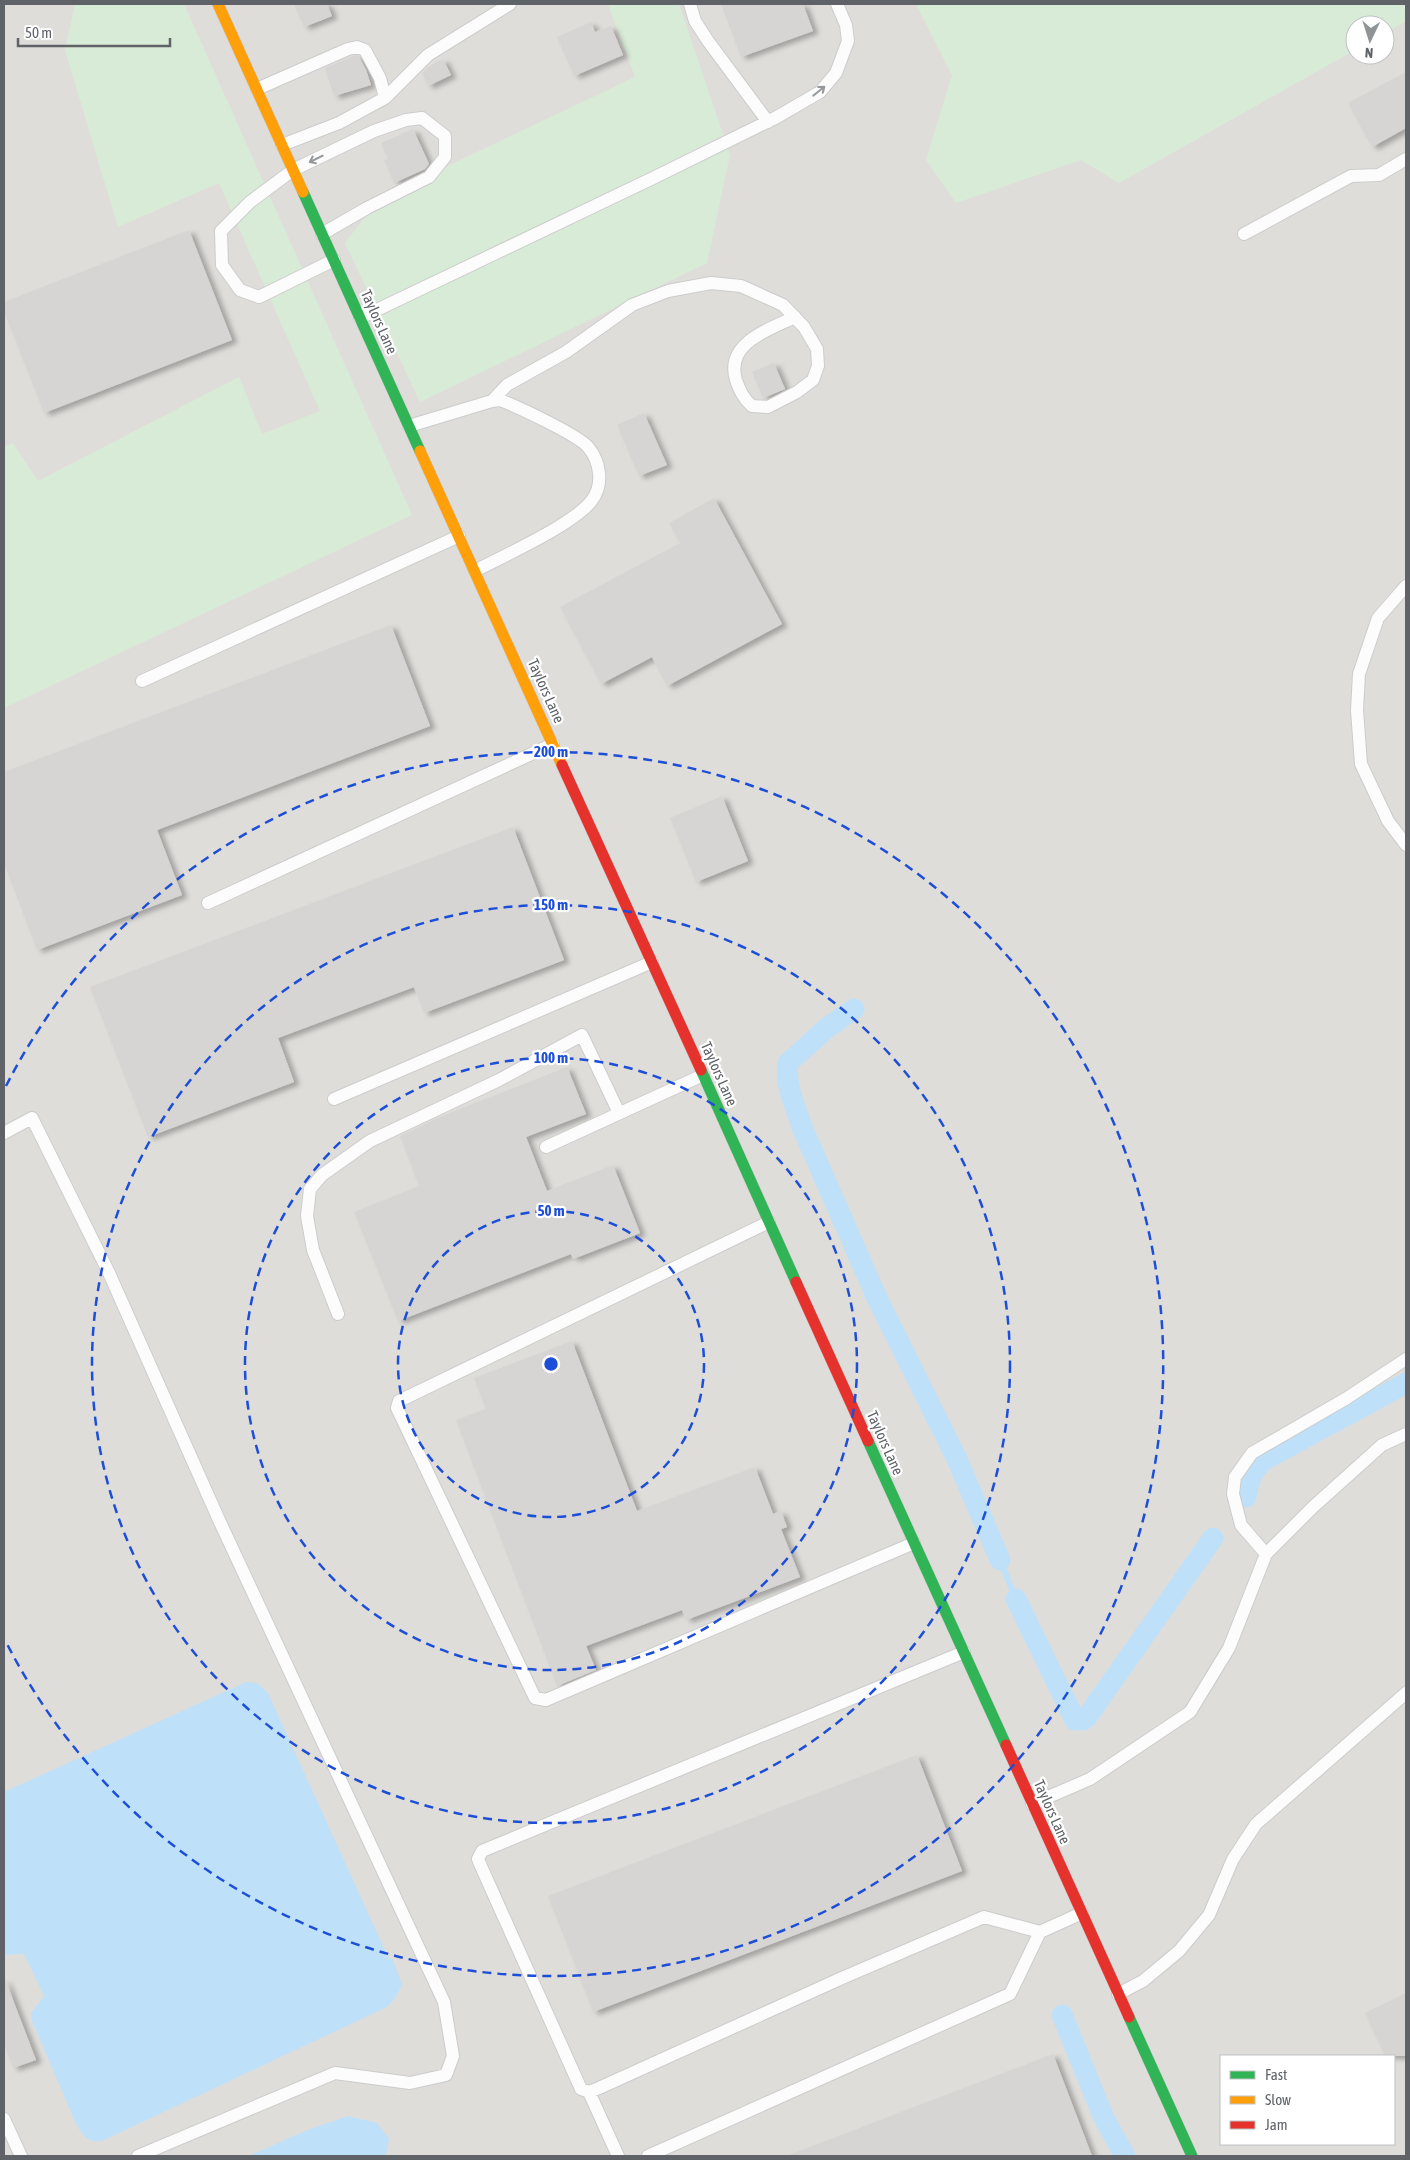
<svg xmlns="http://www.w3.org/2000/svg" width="1410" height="2160" font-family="'Asap Condensed',sans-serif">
	<defs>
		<filter id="shadow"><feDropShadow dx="5.5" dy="3" stdDeviation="2.5" flood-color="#0004"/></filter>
	</defs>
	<rect width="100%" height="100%" fill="#efeeea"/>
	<path fill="#dfddda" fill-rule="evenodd" d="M4 4H1406V2156H4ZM1355 25H1385V55H1355ZM1221 2056H1394V2144H1221Z"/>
	<path fill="#d8ebd6" d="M75 4H184L412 515 4 708V447L13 443 38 481 239 377 262 434 320 411 219 183 118 227 65 50Z
		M608 4H679L730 155 707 263 420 402 345 243 380 198 635 77Z
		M916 4H1406V21L1385 33V25H1355V50L1119 183 1081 160 956 203 926 160 952 75Z"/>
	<path fill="#bfe0f9" d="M246 1682 257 1683 268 1693 389 1959H393L402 1985 395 1998 387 2007 102 2141C89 2143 84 2137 77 2126L32 2021 31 2013 44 1996 24 1954 4 1955V1792Z
		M348 2116 377 2123 389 2139 386 2156H249L305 2131Z"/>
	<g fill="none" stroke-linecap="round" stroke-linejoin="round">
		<path stroke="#bfe0f9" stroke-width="6" d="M1000 1560 1016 1599"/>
		<path stroke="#bfe0f9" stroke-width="21" d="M854 1009 827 1028 788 1063C784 1083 796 1108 802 1127L877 1298 957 1459 1000 1560
			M1246 1497C1249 1480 1251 1472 1264 1460L1406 1383
			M1016 1599 1072 1714 1075 1720H1083L1087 1717 1213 1538
			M1062 2015 1104 2118 1125 2156"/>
	</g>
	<path fill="#d6d5d3" filter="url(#shadow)" d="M294 4H327L332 16 304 27Z
		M721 4H803L813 31 741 57Z
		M591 22 595 32 611 26 623 55 574 76 557 37Z
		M356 55 359 57 366 70 371 85 334 96 325 68Z
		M443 59 451 75 428 86 422 73 428 67Z
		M1406 72V128L1372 147 1348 103Z
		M413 129 429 164 425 169 394 183 384 160 388 159 381 143Z
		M189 230 232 340 44 413 4 311V302Z
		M774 363 785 389 763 398 752 372Z
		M644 413 667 465 639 476 617 425Z
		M714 498 782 624 667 686 652 657 601 684 560 607 680 543 669 523Z
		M391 625 430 726 157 830 182 895 37 950 4 863V772Z
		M722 796 748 861 696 882 670 818Z
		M513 827 564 960 424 1013 414 987 278 1038 294 1082 148 1137 90 987Z
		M567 1067 586 1114 526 1137 547 1191 613 1165 640 1233 573 1259 571 1254 398 1321 354 1212 419 1186 400 1136 440 1117Z
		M572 1341 637 1511 755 1467 773 1514 781 1511 787 1527 781 1529 800 1577 686 1620 682 1610 586 1646 596 1670 557 1686 456 1420 486 1409 474 1378Z
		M917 1755 962 1871 593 2012 548 1896Z
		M4 1979H5L36 2060 13 2068 4 2043Z
		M1406 1993V2056H1385L1365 2013Z
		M1053 2054 1092 2156H789V2155Z"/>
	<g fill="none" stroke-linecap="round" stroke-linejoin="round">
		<g stroke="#cbcccc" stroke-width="14">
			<path id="lane" d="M690 4 695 21 708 41 768 122
				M257 89 348 49 357 47 365 50 380 78 385 98
				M282 145 339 123 385 98 428 55 510 4
				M322 234 367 208 429 177 445 157V136L422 118 406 120 374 131 293 170 250 202 221 231 222 265 240 290 259 297 334 260
				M1244 234 1351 176 1379 175 1406 159
				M360 318 651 179 777 117 820 92 836 73 848 41 846 25 837 4
				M492 401 507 385 566 352 632 305 668 291 711 283 741 286 783 305 804 327 817 349 818 366 813 380 797 392 768 407 752 406C743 398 740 391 736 380 725 343 768 330 795 317
				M409 426 492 401 500 400C516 406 578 435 588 447 600 461 604 484 592 500 575 524 503 556 475 571
				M1406 586 1378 618 1359 674 1357 710 1361 764 1388 821 1406 845
				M142 681 459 536
				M208 903 553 744
				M334 1099 652 962
				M4 1133 32 1118 109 1273 219 1520 444 2002 453 2056 446 2075 410 2083 335 2073 138 2156
				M546 1147 703 1075
				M769 1222 399 1401 397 1408 535 1698 546 1700 914 1543
				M338 1314 313 1250 307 1216 310 1189 322 1175 370 1141 499 1080 582 1035 619 1113
				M1266 1554 1241 1525 1233 1494 1235 1477 1252 1453 1347 1398 1406 1359
				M964 1652 482 1851 478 1859 480 1864 581 2089 589 2092 599 2088 842 1978 984 1917 1040 1932 1082 1913
				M1032 1804 1090 1779 1190 1712 1229 1648 1266 1554 1313 1507 1382 1445 1406 1434
				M1118 1994 1143 1981 1179 1951 1209 1915 1233 1859 1256 1824 1406 1693
				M589 2092 618 2156
				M4 2119 21 2156
				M648 2156 1010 1994 1040 1932"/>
		</g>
		<g stroke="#cacacb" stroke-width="12">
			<path id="fast" d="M303 192 420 451
				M701 1070 796 1282
				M868 1441 1006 1745
				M1129 2017 1192 2156"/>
		</g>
		<g stroke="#cacacb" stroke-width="12">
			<path id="slow" d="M218 4 303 192
				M420 451 562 765"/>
		</g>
		<g stroke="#cacacb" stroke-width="12">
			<path id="jam" d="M562 765 701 1070
				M796 1282 868 1441
				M1006 1745 1129 2017"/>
		</g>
		<use href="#lane" stroke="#fdfcfc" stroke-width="12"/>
		<use href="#fast" stroke="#30b455" stroke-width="11"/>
		<use href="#slow" stroke="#ff9f0a" stroke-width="11"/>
		<use href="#jam" stroke="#e5322d" stroke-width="11"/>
	</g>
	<defs><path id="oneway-shaft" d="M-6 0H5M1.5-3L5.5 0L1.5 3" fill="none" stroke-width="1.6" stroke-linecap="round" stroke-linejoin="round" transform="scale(1.25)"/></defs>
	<g stroke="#96999c">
		<use href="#oneway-shaft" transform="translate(819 91) rotate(-39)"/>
		<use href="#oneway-shaft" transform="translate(316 159) rotate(154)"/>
	</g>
	<g fill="none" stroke="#1d4ed8" stroke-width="2.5" stroke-dasharray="9 6">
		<circle cx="551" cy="1364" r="153"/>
		<circle cx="551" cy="1364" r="306"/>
		<circle cx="551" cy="1364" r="459"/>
		<path d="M6 1086A612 612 0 1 1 6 1642"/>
	</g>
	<g text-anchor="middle" stroke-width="4.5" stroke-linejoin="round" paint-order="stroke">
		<g font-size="15" fill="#5f6368" stroke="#fff">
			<text transform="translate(379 322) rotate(66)" y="5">Taylors Lane</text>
			<text transform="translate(546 691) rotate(66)" y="5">Taylors Lane</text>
			<text transform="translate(719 1074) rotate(66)" y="5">Taylors Lane</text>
			<text transform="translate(885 1443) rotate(66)" y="5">Taylors Lane</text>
			<text transform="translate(1052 1812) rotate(66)" y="5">Taylors Lane</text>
		</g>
	</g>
	<circle cx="551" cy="1364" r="8" fill="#1d4ed8" stroke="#fff" stroke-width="2.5"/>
	<g font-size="15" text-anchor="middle" font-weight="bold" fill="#1d4ed8" stroke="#fff" stroke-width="4.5" stroke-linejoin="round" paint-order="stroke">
		<text x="551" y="757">200 m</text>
		<text x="551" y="910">150 m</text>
		<text x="551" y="1063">100 m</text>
		<text x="551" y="1216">50 m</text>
	</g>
	<rect width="1410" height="2160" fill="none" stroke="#5f6368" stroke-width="10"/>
	<rect x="1220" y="2055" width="175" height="90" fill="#ffffff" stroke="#bfc1c3"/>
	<rect x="1230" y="2071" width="25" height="8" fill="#30b455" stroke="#bfc1c3"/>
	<text x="1265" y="2080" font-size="15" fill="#5f6368">Fast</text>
	<rect x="1230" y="2096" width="25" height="8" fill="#ff9f0a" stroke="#bfc1c3"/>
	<text x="1265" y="2105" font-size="15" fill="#5f6368">Slow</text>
	<rect x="1230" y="2121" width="25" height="8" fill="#e5322d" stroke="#bfc1c3"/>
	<text x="1265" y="2130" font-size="15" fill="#5f6368">Jam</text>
	<g transform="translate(1370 40) rotate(184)"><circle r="24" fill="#ffffff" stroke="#bfc1c3"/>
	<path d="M0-4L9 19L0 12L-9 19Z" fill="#919496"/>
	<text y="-8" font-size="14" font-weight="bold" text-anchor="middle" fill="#5f6368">N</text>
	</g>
	<path d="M18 38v8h152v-8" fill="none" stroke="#5f6368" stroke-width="2.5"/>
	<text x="25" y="38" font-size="15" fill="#5f6368" stroke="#ffffff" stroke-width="4" paint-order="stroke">50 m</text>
</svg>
